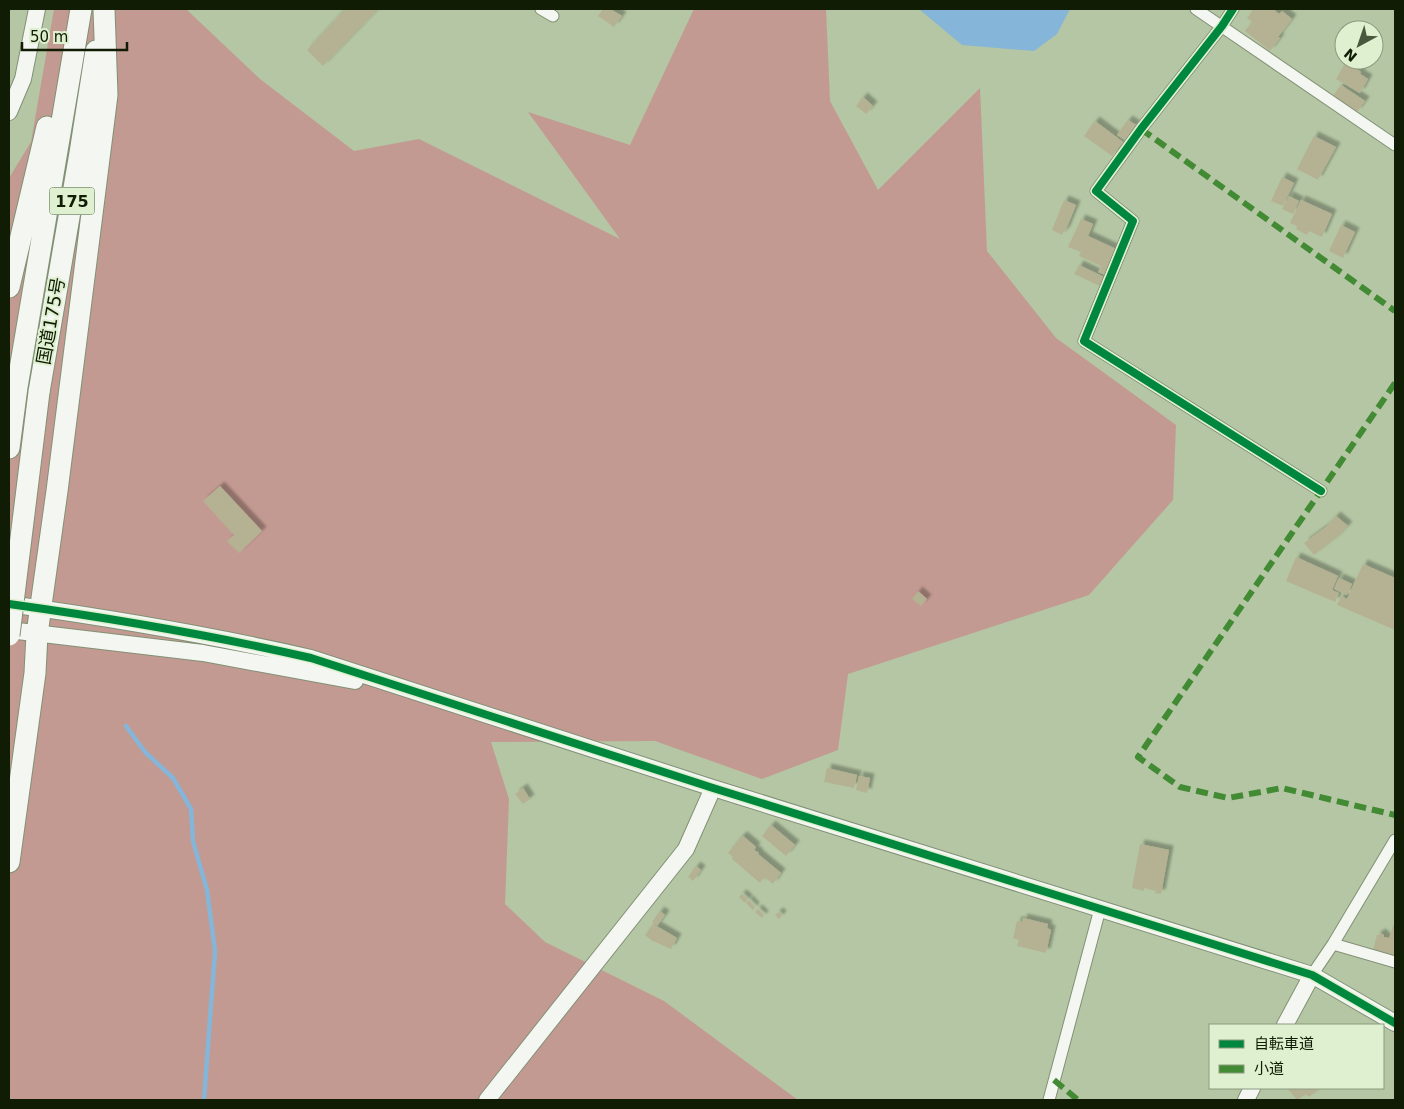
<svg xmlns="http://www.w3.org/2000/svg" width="1404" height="1109" font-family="'DejaVu Sans','Noto Sans JP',sans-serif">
	<defs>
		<filter id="shadow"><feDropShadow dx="4.5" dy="-4.5" stdDeviation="1" flood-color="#0004"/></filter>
	</defs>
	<rect width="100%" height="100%" fill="#b4c6a3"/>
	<path fill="#c39a91" d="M54 9H186L260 79 354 151 419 139 620 239 528 112 630 145 694 9H826L830 101 878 190 980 88 987 251 1056 338 1176 425 1173 500 1089 595 848 674 838 750 762 779 655 741 491 742 509 799 505 904 545 942 664 1001 798 1100H9V178L31 142Z"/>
	<path fill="#85b5d8" d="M919 9H1070L1057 34 1034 51 962 45Z"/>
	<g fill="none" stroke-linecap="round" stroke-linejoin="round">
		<path stroke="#85b5d8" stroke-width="4.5" d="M126 726 145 752 173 778 191 809 193 841 207 890 215 951 204 1100"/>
	</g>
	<path fill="#b5b294" filter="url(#shadow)" d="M345 9H378L323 66 307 50Z
		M603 9H610L622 16 614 27 598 16Z
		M1254 9H1273L1279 14 1282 11 1292 19 1278 37 1280 38 1270 51 1245 31 1252 22 1247 18Z
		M1347 60 1356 66 1355 68 1361 72 1360 74 1368 79 1360 93 1336 79Z
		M1341 85 1365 101 1357 112 1333 96Z
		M863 97 873 106 866 114 856 106Z
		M1128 120 1136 125 1125 140 1117 135Z
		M1095 121 1123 142 1112 156 1084 136Z
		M1314 136 1336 147 1318 180 1297 169Z
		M1282 177 1294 183 1283 206 1271 201Z
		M1289 196 1299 201 1293 214 1282 209Z
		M1064 200 1076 205 1065 232 1064 231 1062 235 1052 230Z
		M1301 200 1332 214 1322 237 1309 231 1307 235 1296 229 1297 226 1290 223Z
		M1081 219 1093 224 1088 236 1116 249 1105 275 1098 272 1101 266 1079 256 1081 252 1068 247Z
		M1341 225 1355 232 1343 258 1329 251Z
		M1079 265 1104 277 1100 286 1074 274Z
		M220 486 262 531 239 553 227 541 234 535 203 501Z
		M1336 516 1348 526 1336 538 1314 555 1304 543 1326 527Z
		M1296 557 1338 576 1332 590 1339 593 1335 602 1286 581Z
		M1363 564 1395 578V630L1337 605 1341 596 1347 599Z
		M1339 578 1352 584 1347 595 1334 589Z
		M918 591 927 599 921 606 912 599Z
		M827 768 857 775 854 788 824 782Z
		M859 776 870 778 867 793 856 790Z
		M523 788 530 799 523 804 515 794Z
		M771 825 795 845 786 856 762 836Z
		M743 836 756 847 754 850 759 853 758 854 781 873 773 884 764 877 760 883 732 859 733 857 728 853 741 837Z
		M1140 844 1169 850 1161 894 1155 893 1156 891 1144 888V891L1132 888Z
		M696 866 701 870 693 881 688 877Z
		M742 894 748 899 745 903 739 897Z
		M749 900 755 907 753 910 746 903Z
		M758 909 764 915 762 918 755 912Z
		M660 911 665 915 657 926 652 922Z
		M779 912 782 915 779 919 775 915Z
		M1023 918 1048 924 1047 928 1051 930 1046 953 1017 946 1019 940 1013 938 1017 921 1022 922Z
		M1395 921V957L1373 950 1377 935H1379L1380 933 1384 935V937L1389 938Z
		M653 924 677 938 671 949 651 940 645 935Z
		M1287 1088H1321L1309 1097 1306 1094 1297 1100Z"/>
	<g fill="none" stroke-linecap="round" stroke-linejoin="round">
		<g stroke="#829175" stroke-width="13">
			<path id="street" d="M541 9 553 16
				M1196 9 1395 145
				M1233 9 1222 26 1141 129 1096 191 1133 221 1084 341 1321 491
				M1333 944 1395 962
				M1312 975 1333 944 1395 840
				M1049 1100 1100 909"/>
		</g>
		<g stroke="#829175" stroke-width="18">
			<path id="secondary" d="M9 112 23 79 37 9
				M9 604C110 618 211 635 311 658L713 788 1312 975 1395 1023
				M9 630 203 653 355 681
				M1285 1025 1312 975
				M487 1100 686 849 713 788
				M1246 1100 1252 1088"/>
		</g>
		<g stroke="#829175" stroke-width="23">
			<path id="highway" d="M9 287 47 127
				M39 392 80 153 96 51
				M9 448 17 387 81 9
				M9 862 35 673 37 634 57 491 107 95 104 9"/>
		</g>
		<use href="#street" stroke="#f4f6f1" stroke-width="11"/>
		<use href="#secondary" stroke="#f4f6f1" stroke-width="16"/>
		<use href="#highway" stroke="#f4f6f1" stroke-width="21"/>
		<g stroke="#829175" stroke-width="23" stroke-linecap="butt">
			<path id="highway-bridge" d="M9 635 39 392"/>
		</g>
		<use href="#highway-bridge" stroke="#f4f6f1" stroke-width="21"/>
		<path stroke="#428a33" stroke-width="6" stroke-dasharray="12 6" stroke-linecap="butt" d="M1141 129 1395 311
			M1395 383 1138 757 1180 787 1228 798 1282 788 1395 815
			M1054 1080 1078 1100"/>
		<g stroke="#def0cf" stroke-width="11">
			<path id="cycleway" d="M1233 9 1222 26 1141 129 1096 191 1133 221 1084 341 1321 491
				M9 604C110 618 211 635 311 658L713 788 1312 975 1395 1023"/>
		</g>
		<use href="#cycleway" stroke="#00873e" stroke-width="8"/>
	</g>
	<g text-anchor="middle" stroke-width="4" stroke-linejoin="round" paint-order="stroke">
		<rect fill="#def0cf" stroke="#4e5c41" stroke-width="1" x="49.5" y="187.5" width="45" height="27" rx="4"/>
		<g font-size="16" font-weight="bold" fill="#101c04">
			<text x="72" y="207">175</text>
		</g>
		<g font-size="18" fill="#101c04" stroke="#def0cf">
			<text transform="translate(51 321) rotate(-80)" y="6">国道175号</text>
		</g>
	</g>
	<rect width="1404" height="1109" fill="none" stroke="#101c04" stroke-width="20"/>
	<rect x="1209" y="1024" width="175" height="65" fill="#def0cf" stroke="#8c9b7e"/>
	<rect x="1219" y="1040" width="25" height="8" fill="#00873e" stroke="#8c9b7e"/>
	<text x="1254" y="1049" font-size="15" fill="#101c04">自転車道</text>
	<rect x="1219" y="1065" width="25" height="8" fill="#428a33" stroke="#8c9b7e"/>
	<text x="1254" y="1074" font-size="15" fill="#101c04">小道</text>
	<g transform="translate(1359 45) rotate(220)"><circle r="24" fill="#def0cf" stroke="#8c9b7e"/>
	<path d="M0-4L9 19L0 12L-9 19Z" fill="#49583c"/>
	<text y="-8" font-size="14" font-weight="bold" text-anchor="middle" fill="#101c04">N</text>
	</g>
	<path d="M22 42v8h105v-8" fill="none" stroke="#101c04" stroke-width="2.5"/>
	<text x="30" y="42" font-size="15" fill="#101c04" stroke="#def0cf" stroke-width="4" paint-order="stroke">50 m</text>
</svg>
